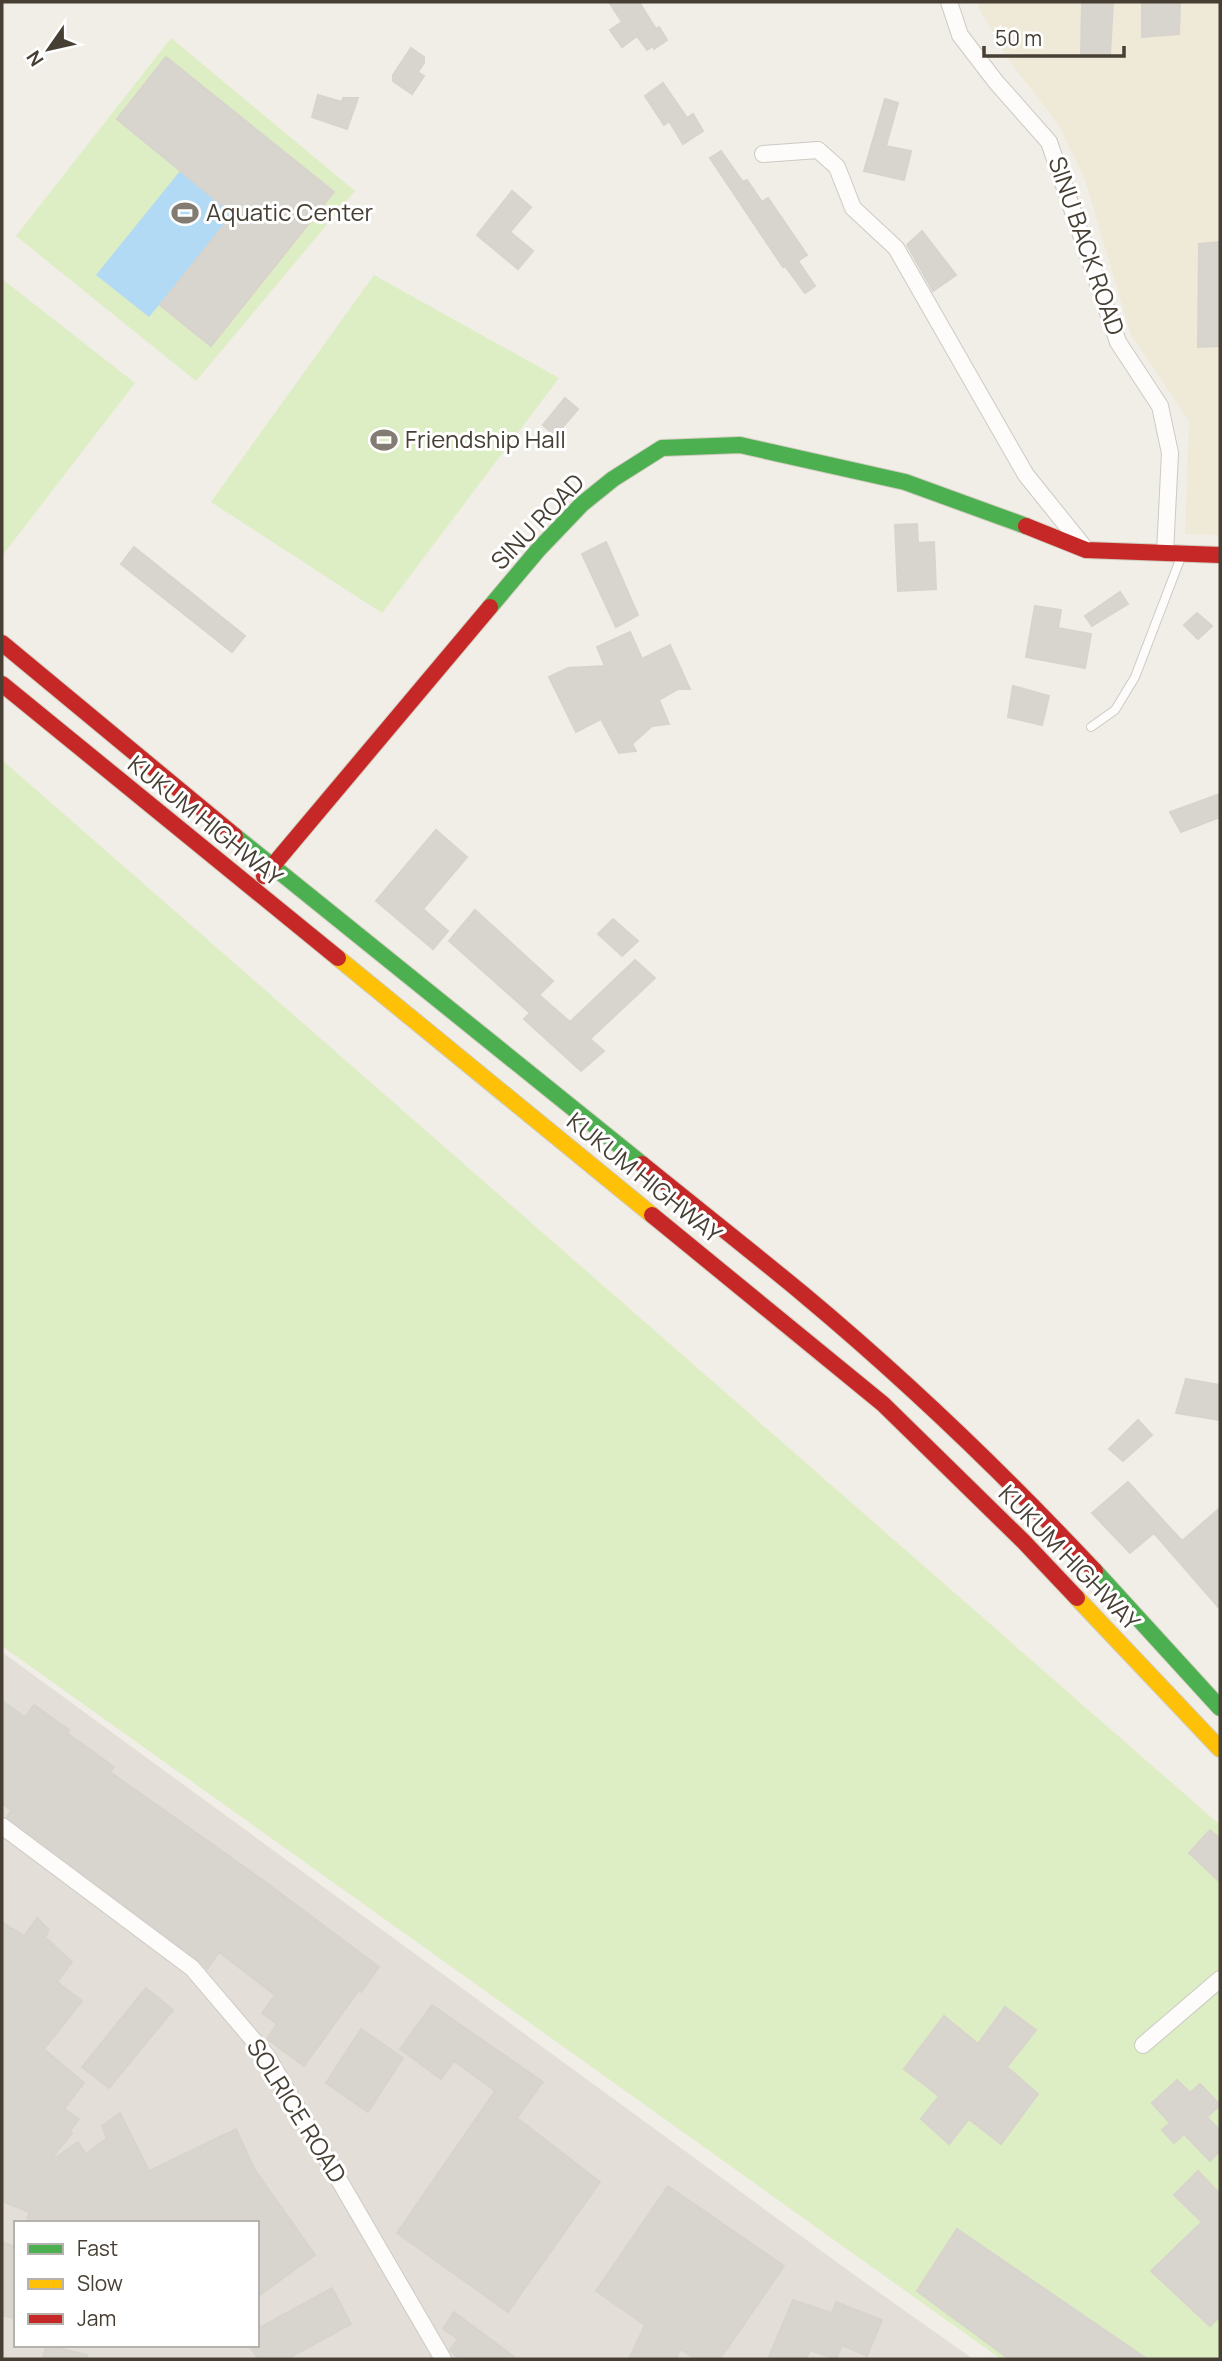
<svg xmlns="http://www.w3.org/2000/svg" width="1222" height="2361" font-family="Manrope,sans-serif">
	<rect width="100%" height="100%" fill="#f0eee7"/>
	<path fill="#e3dfd8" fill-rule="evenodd" d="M2 1652 860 2279 973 2359H2ZM16 2223H257V2345H16Z"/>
	<path fill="#efe9d8" d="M978 2H1220V535L1185 534 1189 421 1131 335 1085 180 1058 124 1010 62 978 7Z"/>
	<path fill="#ddedc4" d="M171 38 355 191 196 381 16 236Z
		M374 275 559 378 382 613 211 502Z
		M2 279 135 383 2 556Z
		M2 760 1220 1825V2359H1001L2 1646Z"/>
	<path fill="#b2daf4" d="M180 171 233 214 149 317 96 275Z"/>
	<path fill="#d8d5ce" stroke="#d8d4cd" stroke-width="2" d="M609 2H639L656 29 659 27 667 40 654 49 653 46 647 50 637 36 622 47 610 30 622 22Z
		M1082 2H1113L1110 55 1081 56Z
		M1142 2H1180L1179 34 1142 37Z
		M411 48 424 57V63L418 72 424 76 412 94 393 81V75Z
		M166 57 334 192 211 346 160 305 233 214 117 119Z
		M663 83 687 118 693 114 703 131 683 144 669 121 664 125 645 96Z
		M318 95 342 102 343 98H358L347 129 312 117Z
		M885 99 898 103 886 146 911 151 904 180 864 171Z
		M721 151 743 182 747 180 762 202 768 198 807 255 798 261 815 286 805 293 785 266 783 267 710 158Z
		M512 191 531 207 510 232 533 251 518 269 477 235Z
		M922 231 956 275 933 291 907 245Z
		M1220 242V346L1198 347 1199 244Z
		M565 398 578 409 555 436 543 425Z
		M917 524 918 543 934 542 936 589 898 591 895 525Z
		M606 542 638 615 616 627 582 554Z
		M134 547 245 636 232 652 121 564Z
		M1120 592 1128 604 1092 626 1085 616Z
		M1035 606 1061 610 1058 628 1091 634 1085 668 1026 657Z
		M1197 613 1212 626 1198 639 1184 625Z
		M630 632 642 659 670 645 690 689H678L659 700 669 724 652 726 632 744 636 751 619 753 601 719 576 732 549 677 568 668 605 666 597 647Z
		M1013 686 1049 696 1042 725 1008 717Z
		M1220 794V817L1181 832 1170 812Z
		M436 830 467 857 423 909 448 931 433 949 376 901Z
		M475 910 553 981 539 995 570 1022 635 960 655 978 590 1039 604 1051 581 1071 524 1019 530 1013 449 941Z
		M613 919 638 941 622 956 598 934Z
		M1186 1379 1220 1385V1420L1176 1413Z
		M1138 1420 1152 1435 1123 1461 1109 1449Z
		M1128 1482 1182 1541 1220 1508V1609L1154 1533 1130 1553 1092 1513Z
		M2 1701 25 1717 34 1705 69 1730 67 1733 114 1767 110 1772 264 1881 379 1967 361 1992 359 1990 304 2066 267 2039 277 2024 262 2013 275 1995 219 1952 207 1969 198 1960 7 1817 11 1810 2 1803Z
		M1210 1830 1220 1839V1882L1189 1853Z
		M37 1918 49 1930 45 1937 72 1962 57 1982 82 2001 44 2049 84 2083 64 2109 79 2119 70 2131 72 2133 49 2162 78 2142 86 2154 107 2138 102 2126 120 2113 149 2171 236 2129 255 2170 315 2255 257 2297V2223H27L29 2212 2 2201V1922L24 1936Z
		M146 1988 173 2010 109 2088 82 2067Z
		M432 2005 543 2082 517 2118 600 2182 508 2312 397 2233 495 2091 454 2061 441 2079 400 2049Z
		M1005 2007 1036 2030 1007 2067 1038 2094 1001 2144 969 2119 949 2144 921 2119 939 2096 904 2069 944 2016 978 2044Z
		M361 2029 403 2058 368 2112 326 2083Z
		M1177 2080 1190 2093 1200 2084 1220 2105 1207 2117 1220 2131V2151L1210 2161 1184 2134 1174 2143 1162 2130 1170 2123 1152 2103Z
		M1198 2171 1220 2194V2316L1210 2326 1151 2271 1202 2222 1174 2195Z
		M668 2186 784 2266 720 2359H695L680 2349 676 2359H629L645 2325 596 2291Z
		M957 2229 1147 2359H1009L917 2291Z
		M2 2242 16 2247V2319L2 2315Z
		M332 2288 351 2324 287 2359H258L249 2345H257V2329Z
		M793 2300 832 2313 836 2302 882 2320 867 2356 842 2345 836 2359 810 2350 806 2359H768Z
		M454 2312 517 2359H459L450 2350 458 2339 443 2329Z
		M47 2345 87 2355 86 2359H42Z"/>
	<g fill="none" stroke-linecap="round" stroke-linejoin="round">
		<g stroke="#cccac3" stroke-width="10">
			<path id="lane" d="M1091 727 1115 710 1135 677 1181 557"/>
		</g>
		<g stroke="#cccac3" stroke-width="18">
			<path id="street" d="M949 2 960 35 996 82 1049 142 1118 342 1160 406 1170 453 1165 553
				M763 154 818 150 837 167 853 208 896 248 1026 475 1084 547
				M2 1826 192 1968 267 2056 443 2359
				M1143 2045 1220 1979"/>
		</g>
		<g stroke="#d1ccbe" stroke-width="18">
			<path id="fast" d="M490 607 538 550 582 504 613 479 662 448 740 445 905 482 1026 526
				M235 836 642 1164
				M1095 1571 1220 1708"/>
		</g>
		<g stroke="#d1ccbe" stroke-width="18">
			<path id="slow" d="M338 958 652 1215
				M1077 1598 1220 1749"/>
		</g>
		<g stroke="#d1ccbe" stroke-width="18">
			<path id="jam" d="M1026 526 1086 550 1220 555
				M2 643 235 836
				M2 684 338 958
				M264 876 490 607
				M642 1164C695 1207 750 1250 803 1294 906 1380 1003 1473 1095 1571
				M652 1215 883 1404 1024 1542 1077 1598"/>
		</g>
		<use href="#lane" stroke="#fdfcfb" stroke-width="8"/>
		<use href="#street" stroke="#fdfcfb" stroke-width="16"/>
		<use href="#fast" stroke="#4caf50" stroke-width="16"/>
		<use href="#slow" stroke="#ffc107" stroke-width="16"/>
		<use href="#jam" stroke="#c62828" stroke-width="16"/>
	</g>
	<defs>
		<g id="stadium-bare" transform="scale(2.1)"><path d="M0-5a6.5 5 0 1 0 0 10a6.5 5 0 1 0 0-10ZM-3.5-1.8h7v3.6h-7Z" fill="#827c72" stroke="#fff" stroke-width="2.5" paint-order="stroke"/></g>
	</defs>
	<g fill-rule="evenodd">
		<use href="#stadium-bare" x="185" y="213"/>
		<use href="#stadium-bare" x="384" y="440"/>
	</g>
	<g text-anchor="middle" stroke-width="6" stroke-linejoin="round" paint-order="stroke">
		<g font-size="24" fill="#473f33" stroke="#fff" text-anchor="start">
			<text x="206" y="221">Aquatic Center</text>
			<text x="405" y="448">Friendship Hall</text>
		</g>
		<g font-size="24" fill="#473f33" stroke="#fff">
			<text transform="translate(1086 246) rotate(71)" y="8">SINU BACK ROAD</text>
			<text transform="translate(538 522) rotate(-46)" y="8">SINU ROAD</text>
			<text transform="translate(205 821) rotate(39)" y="8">KUKUM HIGHWAY</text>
			<text transform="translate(644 1178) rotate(39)" y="8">KUKUM HIGHWAY</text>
			<text transform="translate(1069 1558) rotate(46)" y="8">KUKUM HIGHWAY</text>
			<text transform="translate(296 2111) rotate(58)" y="8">SOLRICE ROAD</text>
		</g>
	</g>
	<rect width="1222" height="2361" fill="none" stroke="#473f33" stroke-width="7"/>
	<rect x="14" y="2221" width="245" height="126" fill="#ffffff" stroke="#b5b2ad" stroke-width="2"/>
	<rect x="28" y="2244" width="35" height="10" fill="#4caf50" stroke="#b5b2ad" stroke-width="2"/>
	<text x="77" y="2256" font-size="21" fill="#473f33">Fast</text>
	<rect x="28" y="2279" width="35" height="10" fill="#ffc107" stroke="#b5b2ad" stroke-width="2"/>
	<text x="77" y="2291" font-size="21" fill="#473f33">Slow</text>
	<rect x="28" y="2314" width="35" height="10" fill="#c62828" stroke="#b5b2ad" stroke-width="2"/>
	<text x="77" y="2326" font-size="21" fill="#473f33">Jam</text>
	<g transform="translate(49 49) rotate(236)" stroke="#ffffff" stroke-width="5" paint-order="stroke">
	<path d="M0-5L12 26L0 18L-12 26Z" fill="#473f33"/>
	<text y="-10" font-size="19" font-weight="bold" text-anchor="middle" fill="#473f33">N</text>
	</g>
	<path d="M984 46v10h140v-10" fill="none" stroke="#473f33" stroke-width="3.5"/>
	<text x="995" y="46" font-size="21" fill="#473f33" stroke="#ffffff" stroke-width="5" paint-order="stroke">50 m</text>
</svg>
